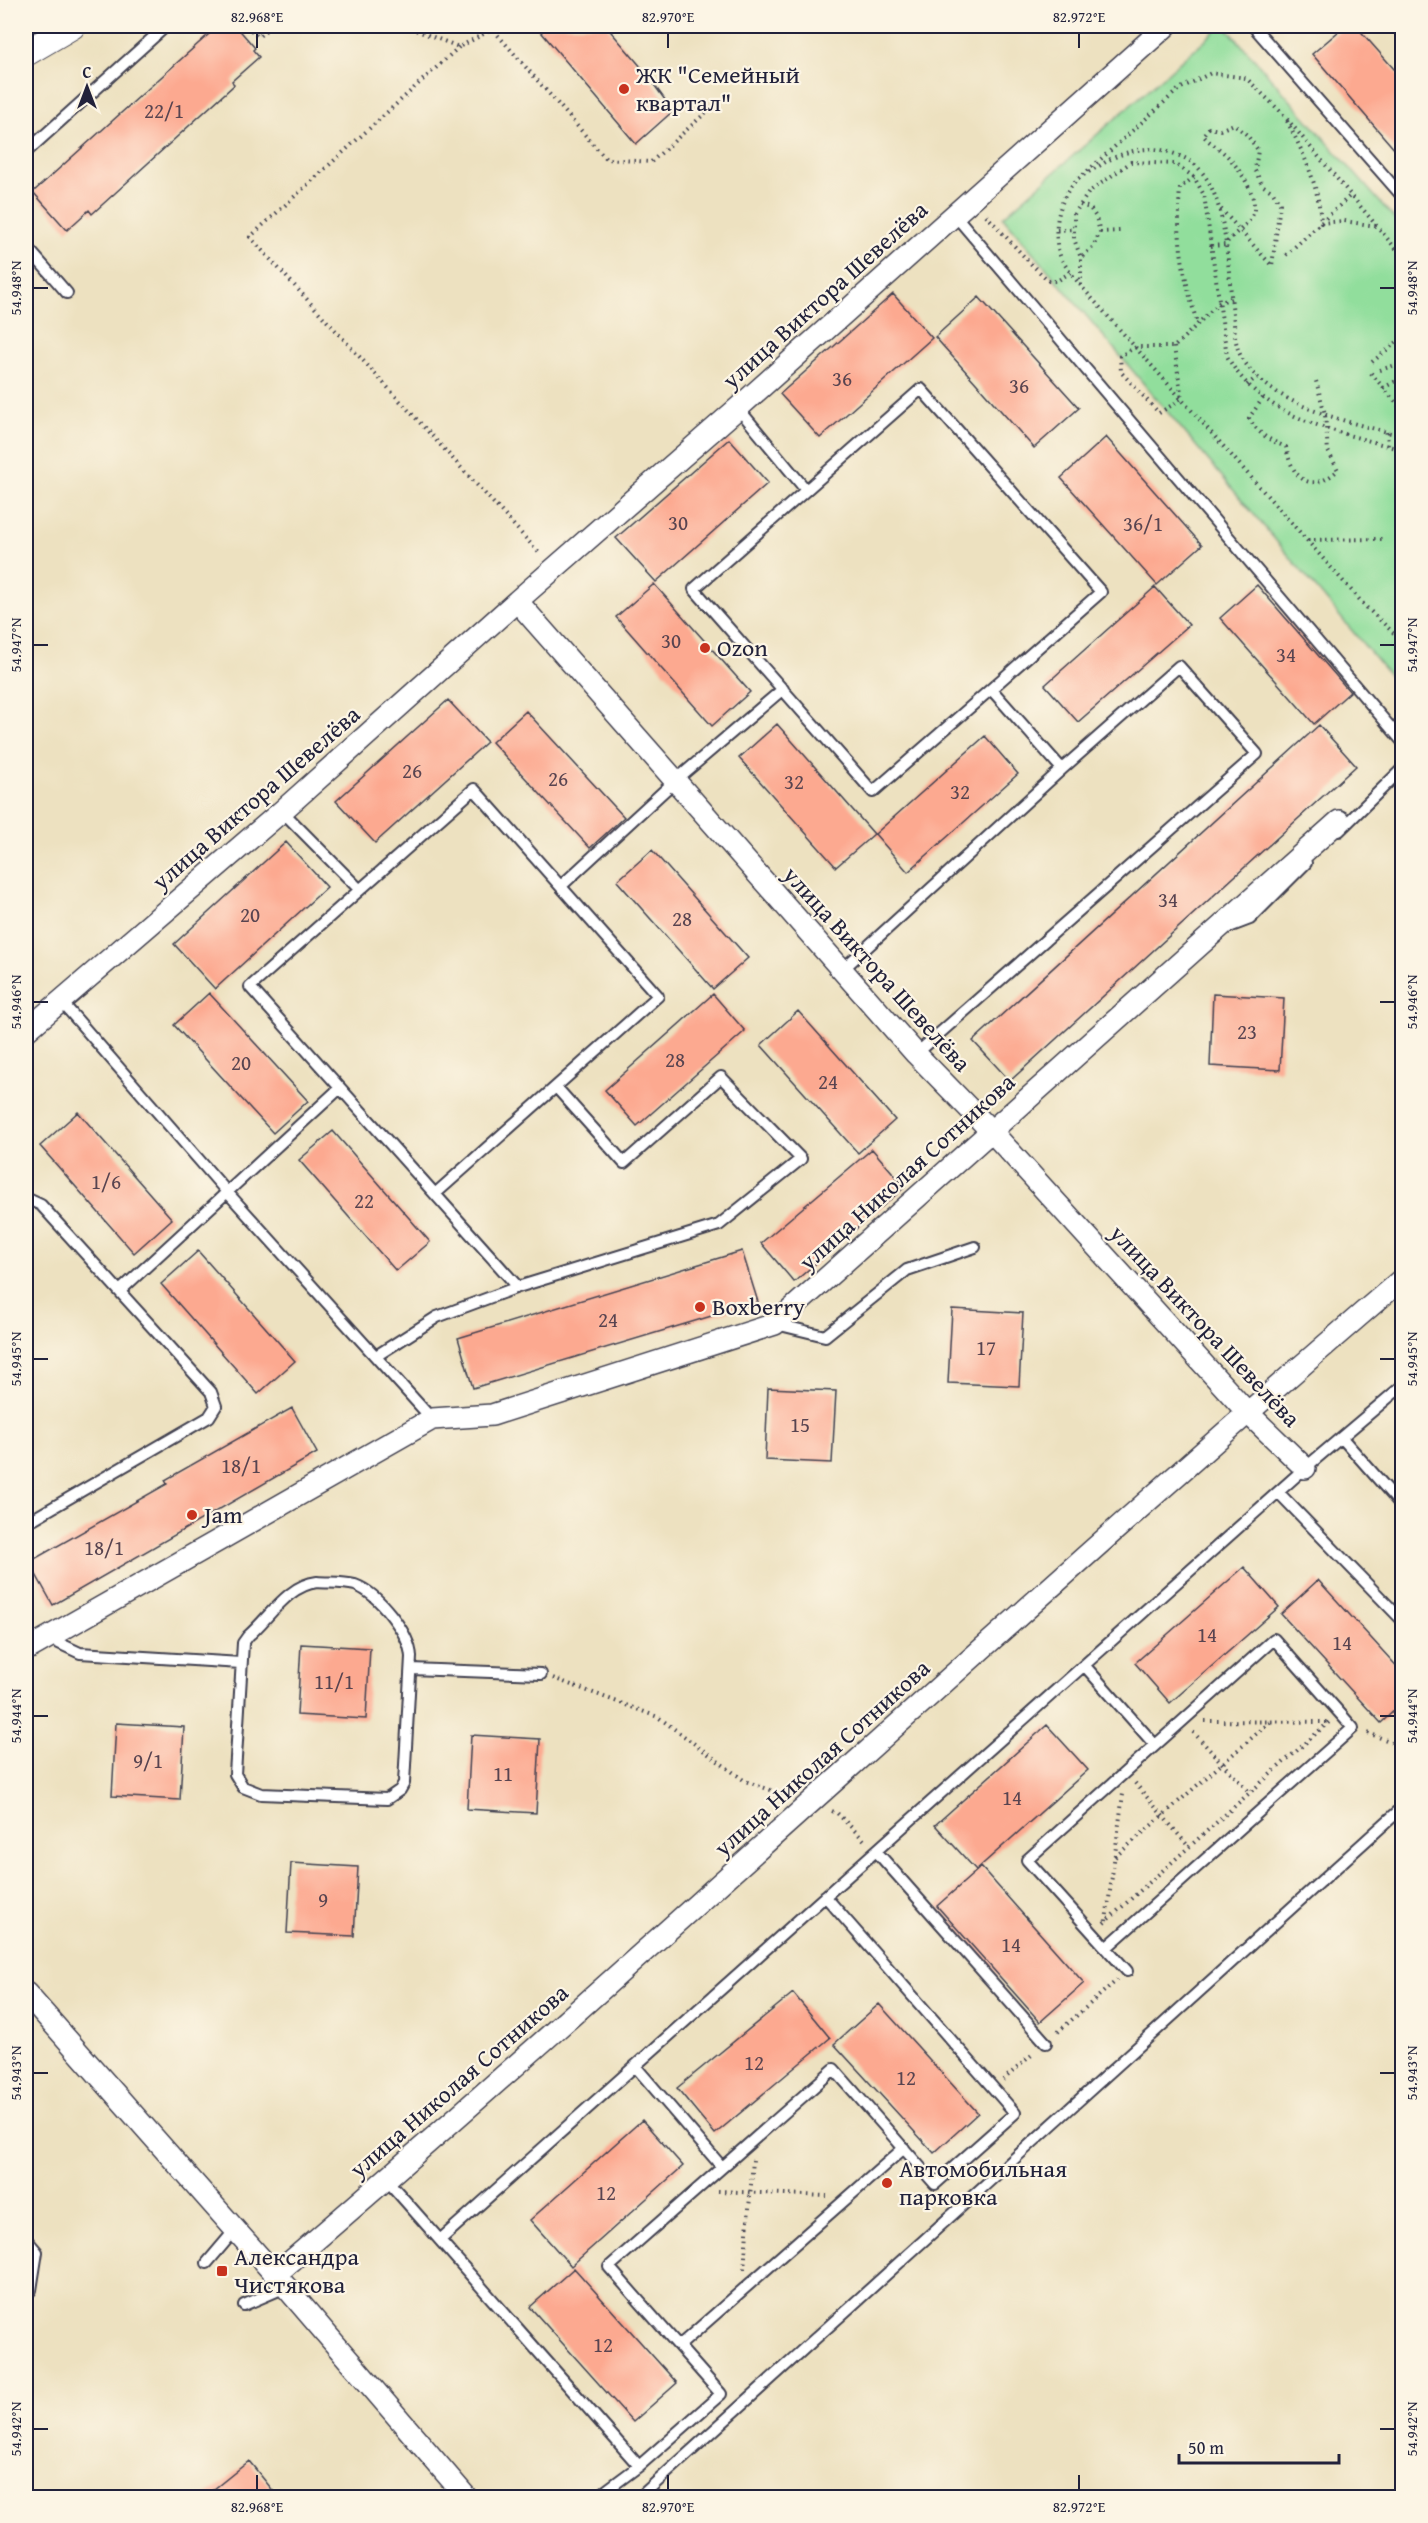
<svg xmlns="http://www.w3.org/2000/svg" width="1428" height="2523" font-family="'Gentium Book Plus',serif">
	<rect width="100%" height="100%" fill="#fcf5e5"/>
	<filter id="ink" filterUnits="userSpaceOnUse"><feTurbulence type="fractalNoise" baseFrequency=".0167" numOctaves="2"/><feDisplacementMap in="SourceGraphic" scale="12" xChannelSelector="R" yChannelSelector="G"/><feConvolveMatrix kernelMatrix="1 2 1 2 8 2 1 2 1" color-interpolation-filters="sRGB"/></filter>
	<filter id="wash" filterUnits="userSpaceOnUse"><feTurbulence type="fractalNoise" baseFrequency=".008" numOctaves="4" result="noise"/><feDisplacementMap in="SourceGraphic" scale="24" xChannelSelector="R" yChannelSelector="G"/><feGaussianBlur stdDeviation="1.35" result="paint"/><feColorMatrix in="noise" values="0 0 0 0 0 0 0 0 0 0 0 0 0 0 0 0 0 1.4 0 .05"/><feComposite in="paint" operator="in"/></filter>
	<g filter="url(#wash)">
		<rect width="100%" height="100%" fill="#ede1c0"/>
		<path fill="#91de9c" stroke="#5a806c" stroke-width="1.5" d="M1221 26H1225L1402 227V690L1003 217Z"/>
		<g id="blocks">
			<path fill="#fca990" d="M218 26H236L255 48 253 50 259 57 232 81 234 85 92 214 89 210 67 230 33 192Z
				M536 26H606L642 68 673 111 636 144Z
				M1345 26H1356L1402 78V158L1312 54Z
				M893 294 932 338 820 438 780 394Z
				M979 297 1079 408 1034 448 935 337Z
				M1106 437 1202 545 1157 585 1061 478Z
				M729 439 768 483 656 582 616 538Z
				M654 584 750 692 712 726 616 617Z
				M1257 585 1350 692 1314 724 1220 618Z
				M1155 587 1189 625 1078 722 1045 685Z
				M448 700 487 742 375 843 336 801Z
				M526 711 624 817 590 848 492 742Z
				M777 724 874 834 836 867 739 758Z
				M1319 725 1356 766 1010 1081 973 1041Z
				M985 736 1018 774 908 872 875 834Z
				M286 842 327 887 215 989 174 944Z
				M652 850 748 958 713 989 617 881Z
				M209 993 308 1101 273 1133 174 1025Z
				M713 994 745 1031 637 1126 605 1090Z
				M1213 994 1284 998 1280 1070 1210 1066Z
				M798 1011 895 1120 858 1153 761 1045Z
				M78 1112 172 1219 134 1253 40 1146Z
				M333 1131 430 1242 396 1271 299 1160Z
				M872 1149 905 1187 794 1282 761 1243Z
				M198 1251 295 1361 258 1394 161 1284Z
				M742 1251 758 1302 473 1388 458 1338Z
				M952 1309 1023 1313 1019 1386 948 1383Z
				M768 1388 836 1391 832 1463 765 1460Z
				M292 1408 317 1453 53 1605 29 1562 167 1484 165 1480Z
				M1244 1567 1279 1607 1170 1703 1135 1663Z
				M1318 1580 1402 1672V1703L1381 1723 1281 1614Z
				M301 1644 370 1648 366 1719 297 1715Z
				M116 1723 184 1727 180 1800 112 1796Z
				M1047 1725 1088 1770 976 1870 935 1825Z
				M471 1735 540 1739 536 1813 467 1809Z
				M291 1863 358 1867 354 1936 287 1933Z
				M981 1867 1084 1983 1040 2022 937 1906Z
				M793 1993 830 2038 715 2134 677 2088Z
				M879 2004 978 2113 934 2153 834 2044Z
				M642 2120 683 2166 571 2266 530 2220Z
				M574 2268 677 2383 633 2422 530 2307Z
				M249 2461 279 2498H203Z"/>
		</g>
	</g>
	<g filter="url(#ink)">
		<use href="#blocks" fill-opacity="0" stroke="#403f4f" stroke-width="1.5"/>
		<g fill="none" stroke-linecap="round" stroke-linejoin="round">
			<g stroke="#403f4f" stroke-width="14">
				<path id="service" d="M1253 26 1402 196
					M1396 26 1402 33
					M26 152 166 26
					M954 214 1402 741
					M26 246 67 293
					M738 408 806 490
					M282 811 360 890
					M1339 831 1402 769
					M561 886 676 780 783 689
					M1229 927 1250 919 1306 863
					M842 970 1062 769
					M60 1000 227 1192 432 1419
					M916 1054 1257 754 1179 666 1062 769 991 689 1101 592 921 389 694 589 873 792 991 689
					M435 1194 658 996 474 789 250 987 518 1287
					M26 1198 41 1205 211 1392 216 1406 209 1417 26 1523
					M121 1290 340 1088
					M776 1324 825 1336 907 1270 975 1247
					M376 1356 437 1317 518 1287 719 1225 801 1159 721 1077 624 1163 556 1087
					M1342 1438 1402 1506
					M1278 1492 1402 1620
					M317 1582C329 1583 343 1582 355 1585 378 1593 410 1634 411 1657L404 1783 400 1790 387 1799 261 1794 243 1787 235 1774 243 1643 248 1636C269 1618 288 1585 317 1582Z
					M48 1638 80 1653 241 1663
					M1084 1665 1155 1745
					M411 1669 541 1674
					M876 1851 1046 2043
					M1106 1948 1353 1728 1274 1639 1027 1860 1127 1971
					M635 2066 722 2167
					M386 2179 639 2466 721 2394 609 2267 834 2069 935 2184 1015 2113 825 1896
					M26 2239 37 2252 31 2290 26 2295
					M440 2240 1305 1468 1402 1386
					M207 2263 235 2230
					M244 2305 286 2287
					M679 2346 904 2148
					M596 2498 639 2466
					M639 2498 1402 1808"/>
			</g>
			<g stroke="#403f4f" stroke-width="24">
				<path id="minor" d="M517 601 738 408 1166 26
					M26 1031 282 811 517 601 916 1054 992 1132 1247 1412 1305 1468
					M26 1650 432 1419 492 1415 775 1324 1339 821
					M26 1993 286 2287 467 2498
					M275 2275C656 1949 1022 1605 1402 1279"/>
			</g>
			<g stroke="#403f4f" stroke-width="28">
				<path id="tertiary" d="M26 53 72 26"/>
			</g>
			<path stroke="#403f4f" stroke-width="4" stroke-dasharray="1.5 4.5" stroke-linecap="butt" d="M247 26 258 37 271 26
				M405 26 459 47 493 29
				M490 26 606 159 651 162 712 107
				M459 47 250 237 541 555
				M1287 121C1304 154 1319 186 1321 223L1344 221 1376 226
				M1083 175 1179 89 1211 73 1246 78 1282 113 1402 256
				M1194 177 1180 188C1176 240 1183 273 1197 323
				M1080 205 1090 208 1096 217 1100 232 1093 247 1081 258
				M1221 209 1272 266
				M986 215 1030 263 1049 281H1057L1071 272
				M1057 230 1074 229
				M1100 232 1120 231
				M1211 246 1225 245C1233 234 1243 229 1251 218 1263 201 1237 164 1224 153 1217 146 1209 143 1203 135L1209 128 1220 130 1234 124 1247 135 1258 150 1255 170 1262 185 1273 192 1280 204 1272 266
				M1286 255 1351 195
				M1081 285V258L1074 239V214L1089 192 1131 162 1175 164 1194 177 1204 195 1227 356C1261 420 1339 431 1402 450
				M1174 347 1182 399 1159 413 1121 372 1120 356 1136 347H1174L1219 303 1231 298
				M1372 362 1402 338
				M1380 370 1402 363
				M1371 373 1402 410
				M1247 385 1257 377
				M1383 388 1394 382 1402 381
				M1263 398 1249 418C1258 434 1269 440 1286 447 1292 479 1311 495 1338 470L1328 451 1325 414 1316 381
				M1387 432 1388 446
				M1402 436C1351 422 1272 408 1242 358 1234 345 1235 329 1233 314 1228 274 1228 200 1200 170 1192 160 1181 156 1169 152 1148 145 1123 151 1104 163 1095 169 1081 175 1074 183 1057 201 1051 238 1062 260 1067 269 1075 278 1081 286L1367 608 1398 637 1402 639
				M1308 540 1382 539
				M553 1678 658 1717 745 1781 788 1796
				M1205 1721 1327 1722
				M1193 1732 1250 1793
				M1368 1733 1402 1746
				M1135 1783 1189 1847
				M832 1811 837 1813 866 1842
				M1115 1857 1270 1722
				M1106 1921 1123 1794
				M1104 1923 1329 1722
				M1058 2032 1117 1980
				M1003 2080 1034 2053
				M718 2191 827 2196
				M744 2269 753 2160"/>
			<use href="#service" stroke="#fff" stroke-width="10"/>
			<use href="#minor" stroke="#fff" stroke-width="21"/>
			<use href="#tertiary" stroke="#fff" stroke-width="26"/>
		</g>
	</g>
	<path fill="none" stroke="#22223b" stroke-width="2" d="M257 33V48M668 33V48M1079 33V48M33 288H48M1380 288H1395M33 645H48M1380 645H1395M33 1002H48M1380 1002H1395M33 1359H48M1380 1359H1395M33 1716H48M1380 1716H1395M33 2073H48M1380 2073H1395M33 2429H48M1380 2429H1395M257 2475V2490M668 2475V2490M1079 2475V2490"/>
	<g fill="#c8321e" stroke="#fcf5e5" stroke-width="2">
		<circle cx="624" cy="89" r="6"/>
		<circle cx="705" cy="648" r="6"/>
		<circle cx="700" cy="1307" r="6"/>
		<circle cx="192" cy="1515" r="6"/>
		<circle cx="887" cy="2183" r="6"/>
		<rect x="216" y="2265" width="12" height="12" rx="3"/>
	</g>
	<g text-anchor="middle" stroke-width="4.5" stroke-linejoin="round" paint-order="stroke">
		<g font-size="21" fill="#584450">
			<text x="164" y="118">22/1</text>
			<text x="842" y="386">36</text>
			<text x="1019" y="393">36</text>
			<text x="678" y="530">30</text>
			<text x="1143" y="531">36/1</text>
			<text x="671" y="648">30</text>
			<text x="1286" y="662">34</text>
			<text x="412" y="778">26</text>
			<text x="558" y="786">26</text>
			<text x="794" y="789">32</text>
			<text x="960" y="799">32</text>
			<text x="1168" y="907">34</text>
			<text x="250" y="922">20</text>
			<text x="682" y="926">28</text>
			<text x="1247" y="1039">23</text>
			<text x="675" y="1067">28</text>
			<text x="241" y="1070">20</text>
			<text x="828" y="1089">24</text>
			<text x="106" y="1189">1/6</text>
			<text x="364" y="1208">22</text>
			<text x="608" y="1327">24</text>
			<text x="986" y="1355">17</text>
			<text x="800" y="1432">15</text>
			<text x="241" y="1473">18/1</text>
			<text x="104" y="1555">18/1</text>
			<text x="1207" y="1642">14</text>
			<text x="1342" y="1650">14</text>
			<text x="334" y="1689">11/1</text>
			<text x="148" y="1768">9/1</text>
			<text x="503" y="1781">11</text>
			<text x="1012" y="1805">14</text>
			<text x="323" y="1907">9</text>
			<text x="1011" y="1952">14</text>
			<text x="754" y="2070">12</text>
			<text x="906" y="2085">12</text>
			<text x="606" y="2200">12</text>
			<text x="603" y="2352">12</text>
		</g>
		<g font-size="24" fill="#22223b" stroke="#fcf5e5" text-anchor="start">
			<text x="636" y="83">ЖК "Семейный<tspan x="636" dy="28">квартал"</tspan></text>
			<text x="717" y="656">Ozon</text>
			<text x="712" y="1315">Boxberry</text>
			<text x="204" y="1523">Jam</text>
			<text x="899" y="2177">Автомобильная<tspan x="899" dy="28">парковка</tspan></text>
			<text x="234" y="2265">Александра<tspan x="234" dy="28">Чистякова</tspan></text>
		</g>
		<g font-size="24" fill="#22223b" stroke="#fcf5e5">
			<text transform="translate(825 295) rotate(-42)" y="8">улица Виктора Шевелёва</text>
			<text transform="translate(256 798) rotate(-41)" y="8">улица Виктора Шевелёва</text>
			<text transform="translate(877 969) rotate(48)" y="8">улица Виктора Шевелёва</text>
			<text transform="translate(907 1172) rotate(-42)" y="8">улица Николая Сотникова</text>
			<text transform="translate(1205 1326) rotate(47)" y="8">улица Виктора Шевелёва</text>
			<text transform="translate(822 1758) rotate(-42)" y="8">улица Николая Сотникова</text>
			<text transform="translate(459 2081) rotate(-41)" y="8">улица Николая Сотникова</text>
		</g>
	</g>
	<rect width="1428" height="2523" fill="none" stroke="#fcf5e5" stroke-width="66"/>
	<g transform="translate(87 87)" stroke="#fcf5e5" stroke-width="4.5" paint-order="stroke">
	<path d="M0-4.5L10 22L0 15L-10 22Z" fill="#22223b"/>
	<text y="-9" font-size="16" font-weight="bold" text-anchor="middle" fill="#22223b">С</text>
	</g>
	<path d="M1179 2454v9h160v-9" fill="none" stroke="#22223b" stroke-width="3"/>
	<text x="1188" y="2454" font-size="18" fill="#22223b" stroke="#fcf5e5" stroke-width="4.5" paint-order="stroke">50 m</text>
	<rect x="33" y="33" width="1362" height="2457" fill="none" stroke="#22223b" stroke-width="2"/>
	<g font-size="15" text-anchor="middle" fill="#22223b">
		<text x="257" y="22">82.968°E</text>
		<text x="668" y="22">82.970°E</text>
		<text x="1079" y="22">82.972°E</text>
		<text transform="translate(16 288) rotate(-90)" y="5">54.948°N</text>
		<text transform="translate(1412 288) rotate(-90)" y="5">54.948°N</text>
		<text transform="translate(16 645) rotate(-90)" y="5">54.947°N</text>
		<text transform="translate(1412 645) rotate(-90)" y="5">54.947°N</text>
		<text transform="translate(16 1002) rotate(-90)" y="5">54.946°N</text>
		<text transform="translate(1412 1002) rotate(-90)" y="5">54.946°N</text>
		<text transform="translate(16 1359) rotate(-90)" y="5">54.945°N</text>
		<text transform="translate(1412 1359) rotate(-90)" y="5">54.945°N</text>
		<text transform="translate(16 1716) rotate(-90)" y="5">54.944°N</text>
		<text transform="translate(1412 1716) rotate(-90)" y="5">54.944°N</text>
		<text transform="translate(16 2073) rotate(-90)" y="5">54.943°N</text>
		<text transform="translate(1412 2073) rotate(-90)" y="5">54.943°N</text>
		<text transform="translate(16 2429) rotate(-90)" y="5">54.942°N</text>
		<text transform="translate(1412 2429) rotate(-90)" y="5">54.942°N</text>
		<text x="257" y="2512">82.968°E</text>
		<text x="668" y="2512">82.970°E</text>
		<text x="1079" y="2512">82.972°E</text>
	</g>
</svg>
